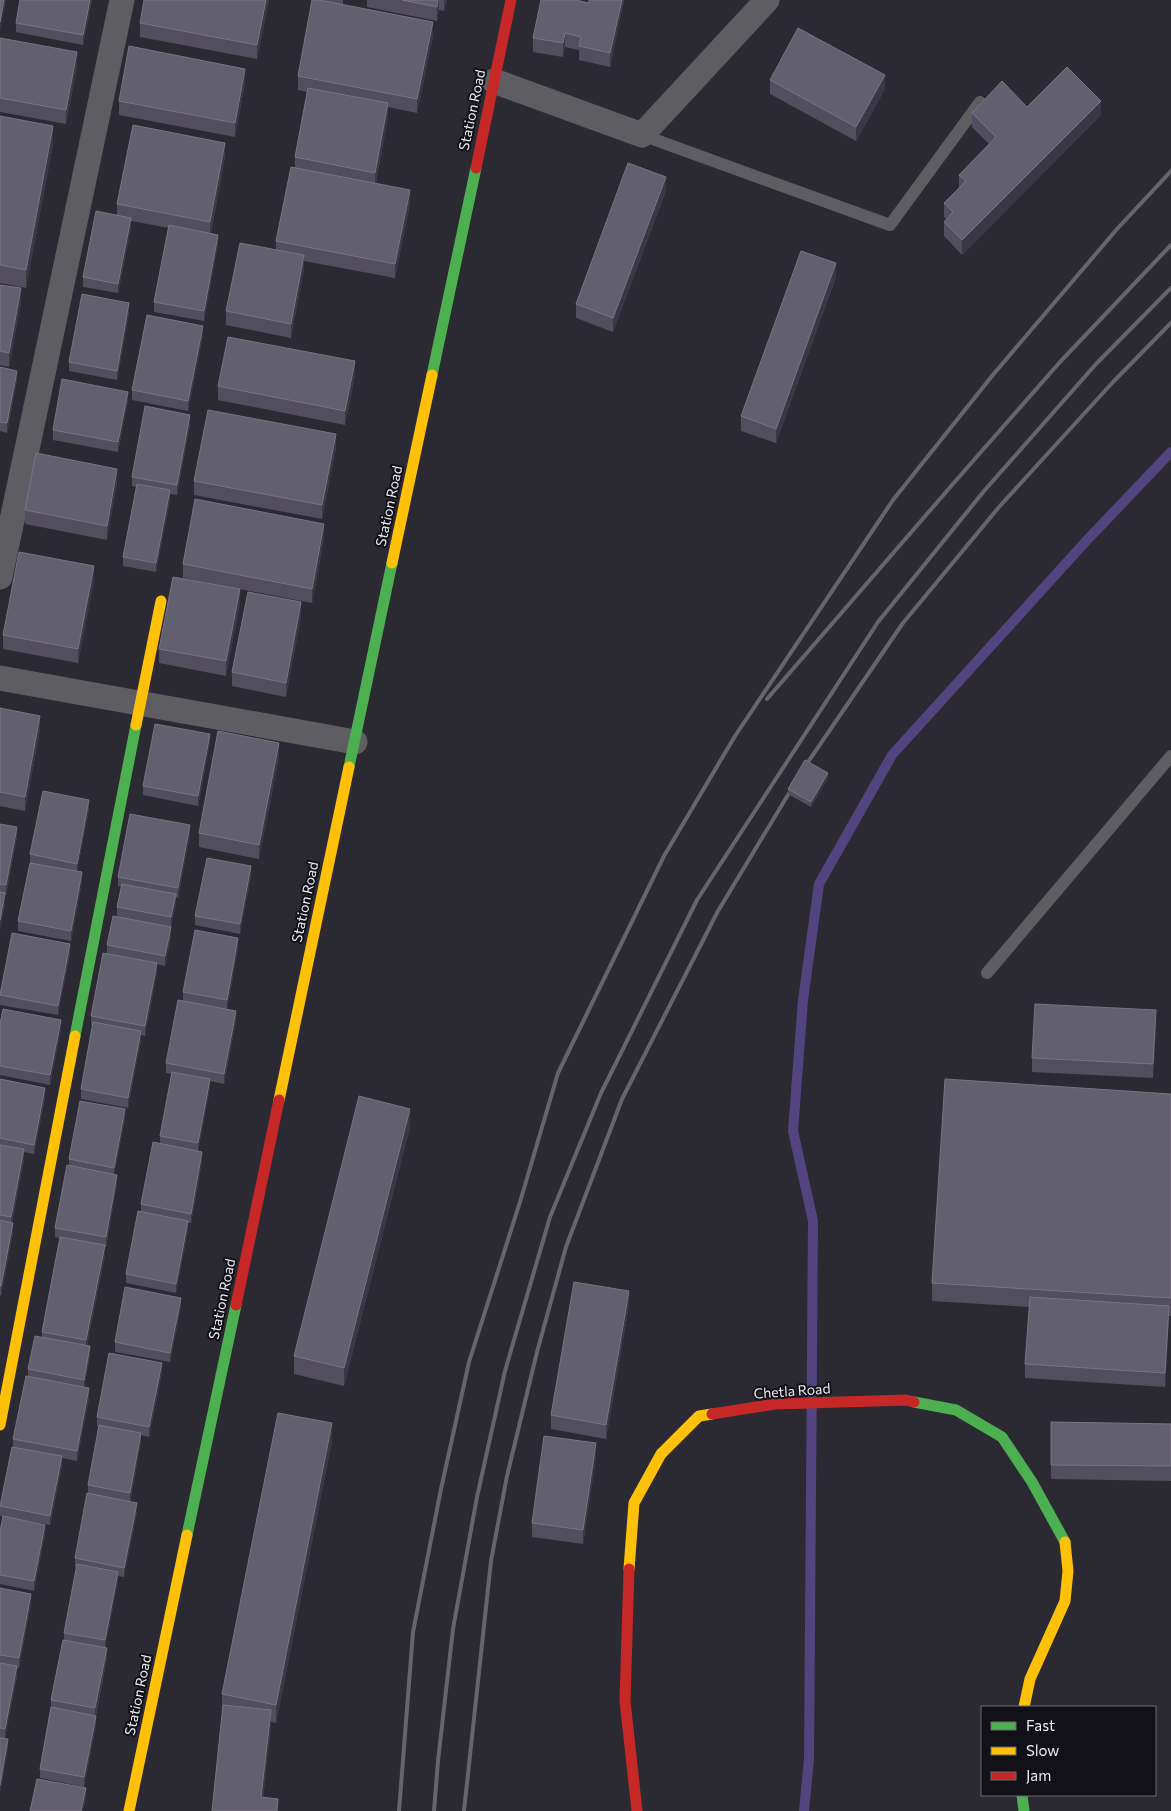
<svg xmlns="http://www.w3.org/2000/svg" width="1171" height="1811" font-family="Commissioner,sans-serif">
	<rect width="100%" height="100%" fill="#2b2a32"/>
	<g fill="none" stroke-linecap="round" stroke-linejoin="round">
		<path stroke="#52457f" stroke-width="10" d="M804 1811 809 1759 813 1221 793 1131 803 1000 819 884 892 755 1088 539 1171 452"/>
		<path stroke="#5e5e62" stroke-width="12" d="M642 135 890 225 980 102
			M987 973 1171 756"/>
		<path stroke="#5e5e62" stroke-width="25" d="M494 81 642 135 767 0
			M0 577 122 0
			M0 678 355 742"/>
		<path stroke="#4caf50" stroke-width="11" d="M432 375 476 168
			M349 767 392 563
			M75 1036 136 725
			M914 1402 956 1410 1002 1437 1032 1482 1065 1542
			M187 1535 236 1305
			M1022 1795 1024 1811"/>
		<path stroke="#ffc107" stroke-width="11" d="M392 563 432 375
			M136 725 161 601
			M279 1100 349 767
			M0 1425 75 1036
			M629 1569 634 1503 661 1454 699 1416 712 1414
			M1024 1707 1030 1679 1065 1601 1068 1571 1065 1542
			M129 1811 187 1535"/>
		<path stroke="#c62828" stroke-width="11" d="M476 168 511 0
			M236 1305 279 1100
			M712 1414 775 1404 906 1400 914 1402
			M629 1569 625 1701 637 1811"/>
		<path stroke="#666569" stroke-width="4" d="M767 699 952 485 1060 362 1171 245
			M399 1811 413 1632 441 1489 469 1362 520 1202 558 1073 664 856 735 736 893 500 992 376 1117 229 1171 171
			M434 1811 438 1761 453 1629 477 1497 505 1371 550 1217 601 1093 697 900 878 622 984 491 1096 364 1171 288
			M464 1811 491 1561 507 1476 537 1352 566 1247 622 1099 718 911 806 765 903 623 999 507 1113 382 1171 323"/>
	</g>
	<path fill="#524e5d" d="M92 0 83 45 16 32V23Z
		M269 0 257 59 140 37V23Z
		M312 0H343V5L433 36 417 113 388 107V117L376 183 410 204 395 278 304 261V269L291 338 226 325V311L276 249V241L295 168V157L307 92 298 90V76Z
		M367 0H447L444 11 439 10 437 21 367 7Z
		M624 0 610 67 579 60V50L565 47 563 57 533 52V38L589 3Z
		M0 38 77 67 66 124 0 112Z
		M770 80 885 89 856 141 770 94Z
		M245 83 235 137 119 115V101Z
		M1027 107 1101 115 962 255 944 236V222L946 219 944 217V203L959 188V175L989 144 972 127V113Z
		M0 116 53 144 26 288 0 283Z
		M225 157 211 233 218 244 204 321 154 312V302L169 228 131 221V228L118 293 83 287V277L117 215V204Z
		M666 191 613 332 576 318V304Z
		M836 277 776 443 741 431V416Z
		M0 285 21 302 9 367 0 365Z
		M129 313 117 380 69 371V362Z
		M203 335 188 411 132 400V390Z
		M0 367 17 380 7 433 0 431Z
		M355 375 345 425 218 400V386Z
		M128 401 118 452 53 440V430Z
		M190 424 177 495 170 494V500L156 572 123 566V557L136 487 132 486V477Z
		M336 448 322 519 194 495V481Z
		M117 483 107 540 25 524V510Z
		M324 538 312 603 183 578V564Z
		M94 580 78 663 3 649V635Z
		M240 603 226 676 159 663V649Z
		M301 616 286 697 232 686V672Z
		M0 708 40 730 25 811 0 806Z
		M210 743 198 806 143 795V786Z
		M279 757 259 859 199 847V833Z
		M828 778 811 807 788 794V789Z
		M89 809 77 871 82 882 71 941 18 931V921L30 863V854Z
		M0 824 17 837 6 895H5V903L0 930Z
		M190 835 178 898 176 897V903L171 927V937L165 966 157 964V972L145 1036 141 1035V1040L128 1108 81 1099V1089L93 1026 91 1025V1016L107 954V945L117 917V907L121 887 118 886V877Z
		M251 876 240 934 195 925V916Z
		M238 948 227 1010 236 1021 224 1084 210 1081V1088L198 1151 202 1162 191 1223H188V1230L176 1293 126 1283V1274L141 1212V1204L160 1144V1136L172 1074 166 1073V1063L183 1001V992Z
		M70 954 58 1015 0 1005V993Z
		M0 1024 61 1029 50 1085 0 1075Z
		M1156 1024 1153 1078 1032 1072V1058Z
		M0 1079 45 1098 34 1154 24 1152V1159L12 1223 13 1233 1 1296 0 1295Z
		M1171 1094V1316H1169L1165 1387 1025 1378V1364L1029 1307 932 1301V1283Z
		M125 1119 114 1174 117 1184 106 1247H105V1255L87 1345 90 1355 84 1388 89 1398 77 1461 62 1458V1466L50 1525 0 1516V1506L13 1447V1439L28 1377V1369L42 1337V1332L60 1238 55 1237V1228L69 1165V1159Z
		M410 1127 344 1386 294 1374V1356Z
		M629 1305 606 1439 551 1429V1415Z
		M181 1307 170 1362 115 1352V1342Z
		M162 1372 149 1437 141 1435V1442L130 1502 137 1512 124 1577 118 1576V1581L105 1648 107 1658 96 1716V1725L84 1787 40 1778V1769L51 1707V1700L64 1640V1633L77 1568 75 1567V1558L88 1494V1485L99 1427 97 1426V1417Z
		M1051 1422 1171 1424V1481L1051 1479Z
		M332 1441 276 1723 271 1722 263 1798 278 1811H212L222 1712V1694Z
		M596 1457 583 1544 532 1537V1523Z
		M0 1532 45 1534 34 1591 0 1584Z
		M0 1588 31 1603 19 1668H17V1676L5 1738H0Z"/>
	<path fill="#3b3845" d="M4 0H6L0 32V22Z
		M90 0H92L83 45V35Z
		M266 0H269L257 59V45Z
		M438 0H439V10L437 21V7Z
		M444 0H447L444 11Z
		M622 0H624V2L610 67V53Z
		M433 22V36L417 113V99Z
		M565 33V47L563 57V43Z
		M77 52V67L66 124V110Z
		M245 69V83L235 137V123Z
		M885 75V89L856 141V127Z
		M1101 101V115L962 255V240Z
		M388 103V117L375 187V173Z
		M53 126V144L26 288V270Z
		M225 143V157L210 236V222Z
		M666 177V191L613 332V318Z
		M410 190V204L395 278V264Z
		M131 218V228L118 293V284Z
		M218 235V244L204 321V311Z
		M304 255V269L291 338V324Z
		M836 263V277L776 443V429Z
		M21 288V302L9 367V353Z
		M129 303V313L117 380V371Z
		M203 326V335L188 411V401Z
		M355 361V375L345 425V411Z
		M17 371V380L7 433V423Z
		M128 392V401L118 452V442Z
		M190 415V424L177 495V485Z
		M336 434V448L322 519V505Z
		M117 469V483L107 540V526Z
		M170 490V500L156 572V563Z
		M324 524V538L312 603V589Z
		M94 566V580L78 663V649Z
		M240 589V603L226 676V661Z
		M301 602V616L286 697V683Z
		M40 716V730L25 811V797Z
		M210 734V743L198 806V796Z
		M279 743V757L259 859V845Z
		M828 773V778L811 807V802Z
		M89 800V809L77 873V864Z
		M190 825V835L178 898V888Z
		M17 827V837L6 895V885Z
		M251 866V876L240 934V924Z
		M82 872V882L71 941V931Z
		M5 893V903L0 930V920Z
		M176 894V903L171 927V917Z
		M171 927V937L165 966V956Z
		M238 938V948L227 1010V1000Z
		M70 944V954L58 1015V1006Z
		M157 963V972L145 1036V1026Z
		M1156 1010V1024L1153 1078V1064Z
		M236 1011V1021L224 1084V1074Z
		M61 1020V1029L50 1085V1075Z
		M141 1031V1040L128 1108V1098Z
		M210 1079V1088L198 1153V1143Z
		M45 1088V1098L34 1154V1145Z
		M125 1109V1119L114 1177V1168Z
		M410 1109V1127L344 1386V1368Z
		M24 1149V1159L11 1226V1217Z
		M202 1152V1162L191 1223V1214Z
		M117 1175V1184L106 1247V1237Z
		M188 1221V1230L176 1293V1284Z
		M13 1223V1233L1 1296V1286Z
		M105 1245V1255L86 1350V1340Z
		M629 1291V1305L606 1439V1425Z
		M181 1298V1307L170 1362V1353Z
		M1169 1306V1320L1165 1387V1373Z
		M90 1346V1355L84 1389V1380Z
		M162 1363V1372L149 1437V1427Z
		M89 1388V1398L77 1461V1451Z
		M332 1423V1441L276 1723V1705Z
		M141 1433V1442L130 1502V1493Z
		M596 1443V1457L583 1544V1530Z
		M62 1456V1466L50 1525V1516Z
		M137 1503V1512L124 1577V1568Z
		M45 1525V1534L34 1591V1581Z
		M118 1572V1581L105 1650V1640Z
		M31 1594V1603L19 1668V1658Z
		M107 1648V1658L95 1718V1708Z
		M17 1666V1676L5 1738V1729Z
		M271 1710V1728L262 1811 261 1797Z
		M96 1716V1725L84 1787V1777Z
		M8 1739V1749L0 1794V1785Z
		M86 1788V1798L83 1811H81Z"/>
	<path fill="#625f6e" stroke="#787583" d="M0 0H4L0 22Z
		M20 0H90L83 35 16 23Z
		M144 0H266L257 45 140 23Z
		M312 0H319L433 22 417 99 298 76Z
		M402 0H438L437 7Z
		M541 0H576L589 3V0H622L610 53 579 46 581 37 565 33 563 43 533 38Z
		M798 28 885 75 856 127 770 80Z
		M0 38 77 52 66 110 0 98Z
		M129 46 245 69 235 123 119 101Z
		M1067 67 1101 101 962 240 944 222 953 212 944 203 966 181 959 175 996 137 972 113 1002 81 1027 107Z
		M308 88 388 103 375 173 295 157Z
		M0 116 53 126 26 270 0 265Z
		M133 125 225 143 210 222 117 204Z
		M628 163 666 177 613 318 576 304Z
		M291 167 410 190 395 264 276 241Z
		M96 211 131 218 118 284 83 277Z
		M169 225 218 235 204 311 154 302Z
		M240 243 304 255 291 324 226 311Z
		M801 251 836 263 776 429 741 416Z
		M0 285 21 288 9 353 0 351Z
		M82 294 129 303 117 371 69 362Z
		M147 315 203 326 188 401 132 390Z
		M228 337 355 361 345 411 218 386Z
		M0 367 17 371 7 423 0 422Z
		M62 379 128 392 118 442 53 430Z
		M145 406 190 415 177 485 132 477Z
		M208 410 336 434 322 505 194 481Z
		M36 453 117 469 107 526 25 510Z
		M137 484 170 490 156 563 123 557Z
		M195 499 324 524 312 589 183 564Z
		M19 552 94 566 78 649 3 635Z
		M173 577 240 589 226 661 159 649Z
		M248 592 301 602 286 683 232 672Z
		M0 708 40 716 25 797 0 792Z
		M155 724 210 734 198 796 143 786Z
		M218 731 279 743 259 845 199 833Z
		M805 760 828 773 811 802 788 789Z
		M43 791 89 800 77 864 30 854Z
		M130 814 190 825 178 888 118 877Z
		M0 824 17 827 6 885 0 884Z
		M207 858 251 866 240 924 195 916Z
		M30 863 82 872 71 931 18 921Z
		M122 884 176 894 171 917 117 907Z
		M0 892 5 893 0 920Z
		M113 916 171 927 165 956 107 945Z
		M195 930 238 938 227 1000 183 992Z
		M12 933 70 944 58 1006 0 995Z
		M103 953 157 963 145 1026 91 1016Z
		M178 1000 236 1011 224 1074 166 1063Z
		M1035 1004 1156 1010 1153 1064 1032 1058Z
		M3 1009 61 1020 50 1075 0 1066V1024Z
		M93 1022 141 1031 128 1098 81 1089Z
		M172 1072 210 1079 198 1143 160 1136Z
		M0 1079 45 1088 34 1145 0 1138Z
		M945 1079 1171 1094V1298L932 1283Z
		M359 1096 410 1109 344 1368 294 1356Z
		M80 1101 125 1109 114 1168 69 1159Z
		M153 1142 202 1152 191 1214 141 1204Z
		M0 1145 24 1149 11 1217 0 1215Z
		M67 1165 117 1175 106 1237 55 1228Z
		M138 1211 188 1221 176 1284 126 1274Z
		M0 1220 13 1223 1 1286H0Z
		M60 1237 105 1245 86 1340 42 1332Z
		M574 1282 629 1291 606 1425 551 1415Z
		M125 1287 181 1298 170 1353 115 1342Z
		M1030 1297 1169 1306 1165 1373 1025 1364Z
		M35 1336 90 1346 84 1380 28 1369Z
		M109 1353 162 1363 149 1427 97 1417Z
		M26 1376 89 1388 77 1451 13 1439Z
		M278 1413 332 1423 276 1705 222 1694Z
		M1051 1422 1171 1424V1466L1051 1465Z
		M99 1425 141 1433 130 1493 88 1485Z
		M544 1436 596 1443 583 1530 532 1523Z
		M12 1447 62 1456 50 1516 0 1506Z
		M87 1493 137 1503 124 1568 75 1558Z
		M3 1516 45 1525 34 1581 0 1575V1532Z
		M77 1564 118 1572 105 1640 64 1633Z
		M0 1588 31 1594 19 1658 0 1655Z
		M63 1640 107 1648 95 1708 51 1700Z
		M0 1663 17 1666 5 1729 0 1728Z
		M223 1705 271 1710 261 1797 278 1799 277 1811H212Z
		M51 1707 96 1716 84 1777 40 1769Z
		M0 1738 8 1739 0 1785Z
		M37 1779 86 1788 81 1811H30Z"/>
	<g text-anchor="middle" stroke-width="4" stroke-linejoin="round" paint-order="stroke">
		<g font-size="14" fill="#edecf6" stroke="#121118">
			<text transform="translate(472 110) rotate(-78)" y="5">Station Road</text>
			<text transform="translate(389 506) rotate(-78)" y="5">Station Road</text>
			<text transform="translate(305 902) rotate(-78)" y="5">Station Road</text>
			<text transform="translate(222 1299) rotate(-78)" y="5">Station Road</text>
			<text transform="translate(792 1391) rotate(-4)" y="5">Chetla Road</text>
			<text transform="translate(138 1695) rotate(-78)" y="5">Station Road</text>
		</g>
	</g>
	<rect x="981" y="1706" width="175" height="90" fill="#121118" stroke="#6a6971"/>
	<rect x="991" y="1722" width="25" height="8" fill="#4caf50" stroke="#6a6971"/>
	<text x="1026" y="1731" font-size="15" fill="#edecf6">Fast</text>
	<rect x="991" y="1747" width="25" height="8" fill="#ffc107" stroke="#6a6971"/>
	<text x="1026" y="1756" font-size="15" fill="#edecf6">Slow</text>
	<rect x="991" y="1772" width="25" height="8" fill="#c62828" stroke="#6a6971"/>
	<text x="1026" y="1781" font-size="15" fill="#edecf6">Jam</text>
</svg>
